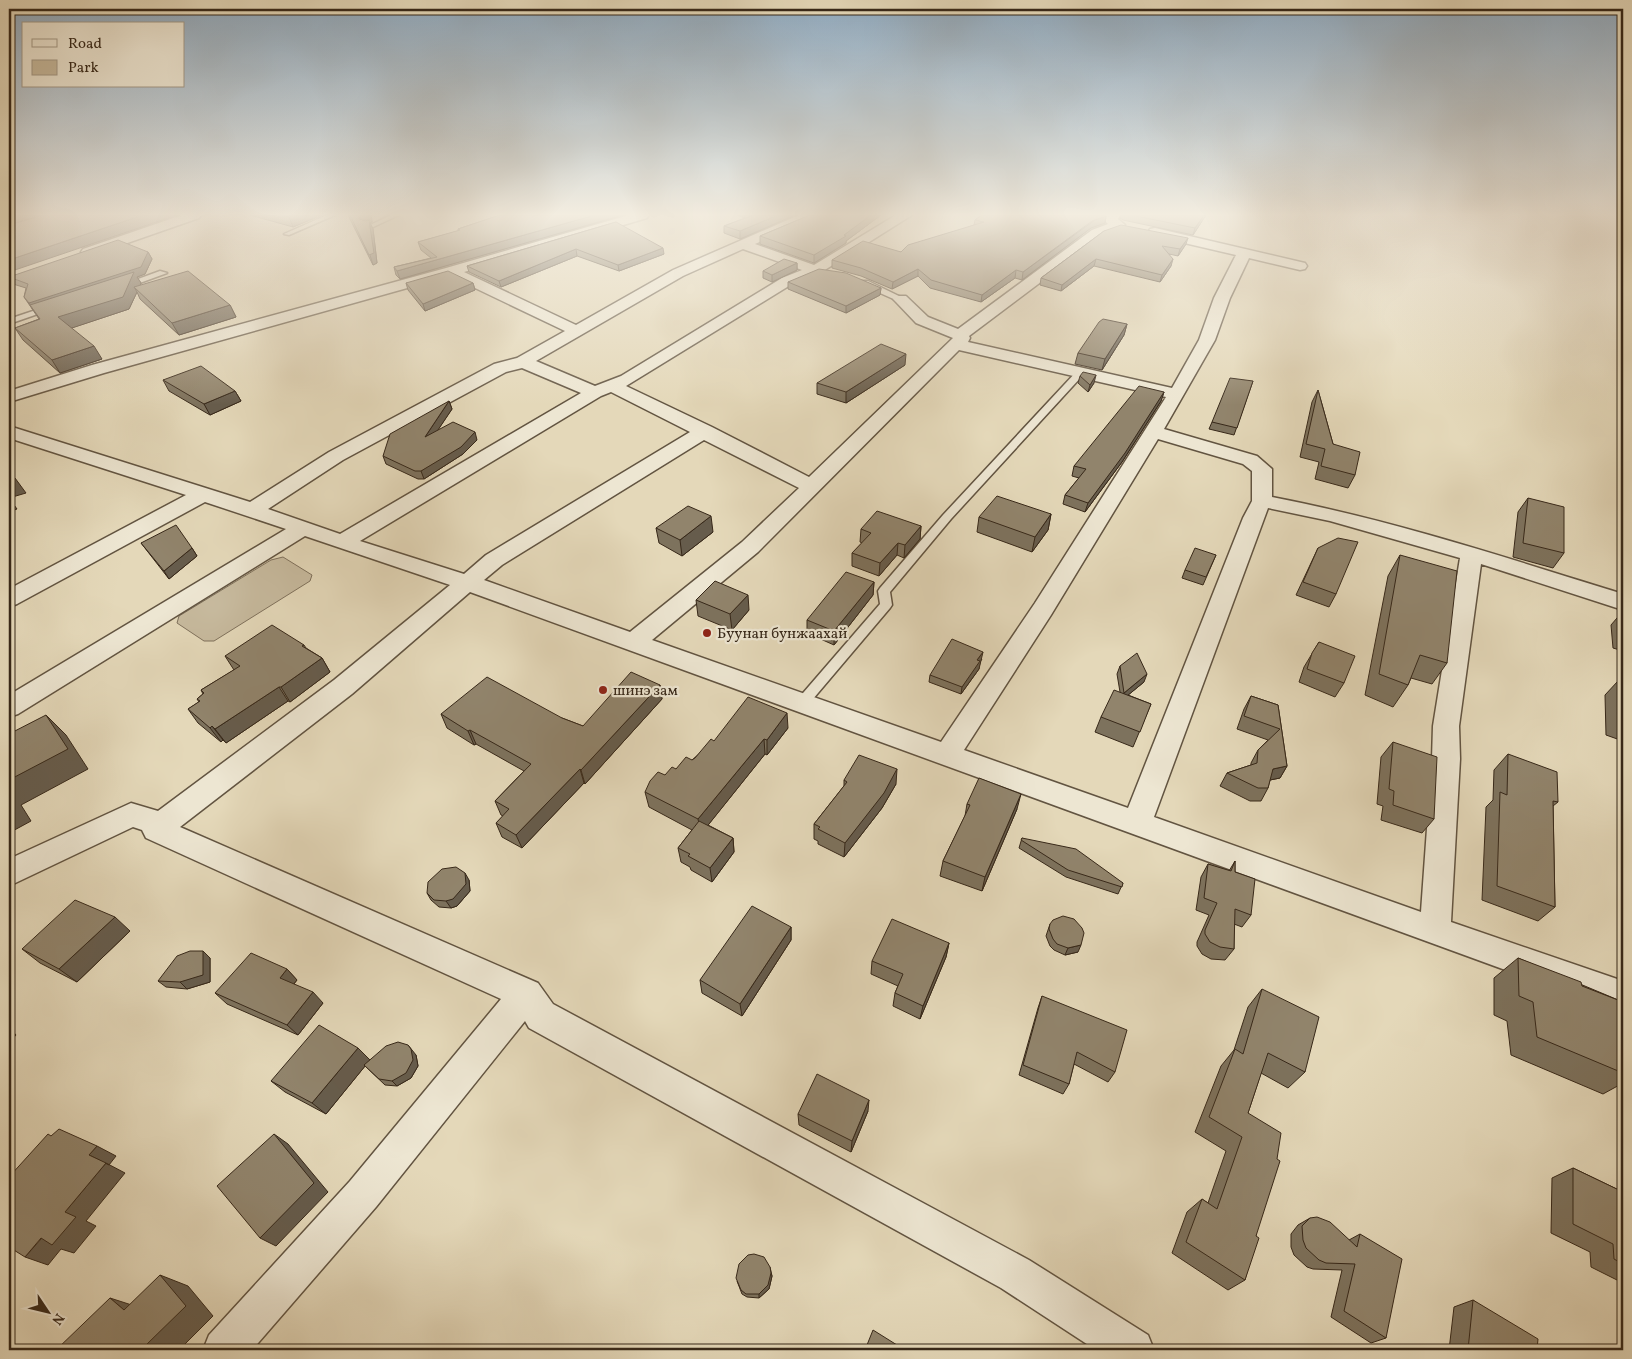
<svg xmlns="http://www.w3.org/2000/svg" width="1632" height="1359" font-family="Vollkorn,serif">
	<rect width="100%" height="100%" fill="#e4d8b9"/>
	<filter id="stains"><feTurbulence type="fractalNoise" baseFrequency=".004" numOctaves="4"/><feColorMatrix values="0 0 0 0 .2 0 0 0 0 .09 0 0 0 0 .02 0 0 0 .5 -.17"/></filter>
	<radialGradient id="worn" r=".72"><stop offset=".6" stop-color="#630" stop-opacity="0"/><stop offset="1" stop-color="#630" stop-opacity=".3"/></radialGradient>
	<path fill="#c7ba9e" stroke="#7f715c" d="M283 557 312 575 310 581 214 641H204L177 623 179 616 271 560Z"/>
	<g fill="none" stroke-linecap="round" stroke-linejoin="round">
		<g stroke="#625441" stroke-width="3">
			<path id="service" d="M327 215H335L289 235 284 234Z
				M391 215H399L369 229 364 228Z
				M160 271 167 273 126 288 119 286Z
				M862 281H868L905 299 898 301 862 285Z
				M48 306 55 308 9 324V319Z
				M1080 370 1083 371V375L951 519 890 592 892 605 890 608 807 706H797L796 703 797 700 880 604 878 591 880 588 943 515 1077 371Z"/>
		</g>
		<g stroke="#625441" stroke-width="3">
			<path id="minor" d="M182 215H201L199 218 93 255 88 256 81 252 83 249Z
				M629 215H649L647 218 464 272 576 325 673 270 799 215H816L814 218 755 244 814 265 896 215H912L820 273 792 284 626 386 712 427 809 477 953 338 916 323 896 302 893 299 896 296H906L928 317 958 329 1092 230 1108 224 1103 219 1107 215H1120L1118 219 1125 225 1123 228 1102 236 969 336 970 338 968 342 1172 388 1199 340 1214 298 1236 255 1150 235 1148 232 1150 229 1155 228 1305 263 1307 266 1305 269 1300 270 1249 258 1230 298 1215 340 1164 429 1257 456 1272 469V497C1392 520 1507 558 1623 594V610L1481 564 1459 726 1460 759 1451 922 1623 981V1013L470 592 352 694 180 827 538 983 553 1004 1029 1260 1148 1335 1154 1350H1096L1001 1288 529 1028 525 1021 376 1207 252 1350H203L209 1335 350 1181 501 999 146 838 142 830 133 827 9 886V859L131 803 158 811 334 680 450 585 305 536 18 714 9 717V695L286 529 205 502 17 604 9 607V589L186 495 9 438V426L250 502 329 452 494 364 517 358 565 331 450 276 104 373 9 402V391L92 365 446 268ZM743 249 802 270 782 278 621 376 595 386 536 361 683 276ZM959 350 1166 397 1035 603 941 742 652 640 758 552ZM522 368 581 393 340 534 268 509 343 460 506 372ZM611 392 690 432 486 555 464 574 360 541 601 396ZM1158 439 1243 464 1252 471V501L1243 518 1128 808 964 750 1051 615ZM704 440 799 488 742 542 630 632 484 580 502 565ZM1268 508 1330 521 1460 558 1433 726 1432 759 1421 912 1154 817Z"/>
		</g>
		<use href="#service" fill="#ede6d2" fill-rule="evenodd"/>
		<use href="#minor" fill="#ede6d2" fill-rule="evenodd"/>
	</g>
	<path fill="#7d725d" stroke="#372819" d="M250 215H322L293 227Z
		M348 215H371L372 222 370 223 373 229 377 263 373 265Z
		M498 215H623L400 279 396 275 394 267 431 258 421 250 418 242 458 231V229L497 216Z
		M737 215H795L740 239 724 233V226L745 218Z
		M810 215H881L846 241V243L814 263 760 244V236Z
		M982 215H1105L1106 216 1105 223 1091 228 1022 280 1015 278 981 302 930 288 918 276 892 289 861 276 832 268V260L901 252 974 225 975 220Z
		M1121 215H1206L1193 235 1123 220 1120 218Z
		M616 222 664 254 619 271 577 256 501 287 469 272 467 266Z
		M1104 231 1186 244 1178 256 1169 254 1171 266 1160 282 1094 266 1061 291 1040 285 1041 278Z
		M148 252 152 259 145 274 137 277 141 283 140 285 230 305 236 317 179 335 140 299 137 292 129 309 71 328 102 359 60 373 23 340 15 328 39 319 24 297 26 288 13 284 9 277Z
		M797 263V270L772 282 763 278V271Z
		M788 282 881 288 880 295 846 313 788 289Z
		M406 283H473L475 290 425 311 408 290Z
		M1127 324 1124 335 1102 370 1075 364 1078 353Z
		M905 365 846 403 817 394V383Z
		M1080 376 1094 383 1088 392 1078 383Z
		M163 380 235 391 241 401 210 415 169 391Z
		M1253 381 1234 435 1209 429 1212 422Z
		M1318 390 1333 444 1355 475 1348 488 1315 479 1319 462 1300 457 1312 402Z
		M1164 392 1161 401 1122 462 1085 512 1063 504 1065 495 1079 478 1072 476 1074 466Z
		M449 401 452 409 437 431 477 440 463 454 424 479H418L386 464 383 456Z
		M1528 498 1564 553 1553 568 1513 557 1518 512Z
		M1051 514 1048 530 1032 552 977 532 979 517Z
		M921 526 920 539 904 558 897 555 879 576 852 566V553L862 543 860 542 861 529Z
		M656 528 713 532 682 556 659 543Z
		M141 543 192 548 197 556 169 579Z
		M1318 548 1336 594 1329 607 1296 595Z
		M1216 555 1203 585 1182 578 1185 570Z
		M1400 555 1447 663 1432 684 1411 678 1408 685 1393 707 1365 695 1388 576Z
		M874 582 873 595 834 645 807 633V620Z
		M696 600 749 610 732 630 698 616Z
		M1623 611V651L1613 648 1611 625Z
		M1319 642 1344 683 1335 697 1299 682 1304 667Z
		M304 645 306 648 322 658 330 672 290 702 288 701 226 743 223 740 221 742 198 723 188 709 199 702 197 699 203 694 201 690 234 670 225 656Z
		M982 659 980 662 979 669 961 694 929 682 930 675Z
		M1120 666 1144 682 1128 695 1151 704 1133 747 1095 732 1101 717 1120 692 1117 674Z
		M1618 681 1623 682V741L1606 735 1605 695Z
		M660 685 662 699 585 784 584 783 522 848 502 837 496 823 503 816 501 815 495 801 524 771 476 744 474 745 447 728 441 714 562 718 583 726Z
		M1251 696 1278 705 1287 766 1280 778 1270 780 1268 788 1261 801H1250L1220 786 1227 773 1251 765V763L1258 750 1268 740 1237 729 1244 709Z
		M788 728 767 755 765 754 708 825 733 838 734 852 712 882 691 870 690 867 681 862 678 848 692 830 649 807 645 792 665 775 692 760 714 741Z
		M1393 742 1434 819 1422 833 1381 820 1383 806 1377 804 1381 757Z
		M1508 754 1558 802 1553 806 1555 907 1538 921 1482 900 1486 807 1493 800 1494 770Z
		M844 780 896 784 882 808 844 857 818 844V841L814 839V824L844 786Z
		M967 804 1017 809 982 891 940 876 943 861 965 816Z
		M1022 838 1123 883 1118 894 1066 877 1019 848Z
		M1235 861V872L1251 915 1242 927 1234 924V949L1225 960 1211 959 1202 954 1197 946V942L1209 915 1196 910 1201 877 1208 864 1229 871Z
		M469 880 470 891 457 906 451 908 439 907 431 900 427 893Z
		M1050 924 1078 952 1065 955 1054 950 1050 946 1046 936Z
		M791 927V940L742 1016 702 993 700 980Z
		M130 931 77 982 40 963 22 949Z
		M949 943 946 957 920 1019 893 1006 895 993 898 986 871 974 872 961Z
		M210 958V982L187 989 166 987 158 981Z
		M1518 958 1623 1002V1083L1603 1094 1511 1055 1507 1021 1494 1015V978Z
		M287 969 297 980 294 984 323 1003 298 1035 227 1004 215 993Z
		M1262 989 1305 1072 1288 1088 1261 1073 1248 1113 1256 1236 1245 1280 1228 1290 1172 1253 1187 1212 1202 1199 1208 1203 1226 1151 1195 1132 1221 1066 1234 1050 1248 1007Z
		M1042 996 1115 1072 1108 1082 1074 1064 1069 1084 1063 1094 1019 1075 1038 1008Z
		M416 1055 418 1066 411 1078 397 1086 385 1085 365 1066 326 1114 285 1092 271 1081 370 1060Z
		M868 1111 851 1152 799 1125 798 1114Z
		M1573 1168 1623 1192V1283L1591 1267 1590 1252 1551 1233 1552 1178Z
		M1310 1218 1349 1240 1360 1234 1386 1338 1371 1343 1331 1317 1342 1270 1313 1269 1307 1267 1294 1255 1291 1247V1234L1298 1225Z
		M770 1267 772 1276 769 1289 759 1298 747 1297 742 1294 737 1281Z
		M1473 1300 1537 1350H1449L1454 1307Z"/>
	<path fill="#665c4c" stroke="#372819" d="M9 215H42L9 225Z
		M143 215H177L9 272V260Z
		M294 215H322L293 227 289 217Z
		M364 215H371L372 222 370 223 373 229 377 263 373 265 359 219 360 217Z
		M595 215H623L400 279 397 271Z
		M778 215H795L740 239V231Z
		M871 215H881L846 241V243L814 263V255L844 235Z
		M1102 215H1105L1102 218 1106 216 1105 223 1091 228 1022 280 1023 272Z
		M1204 215H1206L1193 235 1195 228Z
		M1188 238 1186 244 1178 256 1180 249Z
		M663 248 664 254 619 271 618 265Z
		M576 249 577 256 501 287 499 281Z
		M148 252 152 259 145 274 137 277 141 283 138 290 134 287 137 292 129 309 66 330 58 317 33 310 29 303Z
		M1096 259 1094 266 1061 291 1062 285Z
		M1173 259 1171 266 1160 282 1162 275Z
		M797 263V270L772 282V275Z
		M918 269V276L892 289 893 282Z
		M1016 270 1015 278 981 302 982 295Z
		M473 283 475 290 425 311 423 304Z
		M881 288 880 295 846 313V306Z
		M230 305 236 317 179 335 172 323Z
		M1127 324 1124 335 1102 370 1105 359Z
		M94 346 102 359 60 373 52 360Z
		M906 354 905 365 846 403V392Z
		M1096 375 1094 383 1088 392 1090 385Z
		M235 391 241 401 210 415 204 404Z
		M1164 392 1161 401 1122 462 1085 512 1088 503Z
		M449 401 452 409 428 445 425 437Z
		M475 432 477 440 463 454 424 479 421 471Z
		M15 478 26 493 9 498 17 509 9 512V480Z
		M1051 514 1048 530 1032 552 1035 537Z
		M711 516 713 532 682 556 680 540Z
		M921 526 920 539 904 558 905 545Z
		M898 543 897 555 879 576 880 563Z
		M192 548 197 556 169 579 164 571Z
		M874 582 873 595 834 645V631Z
		M748 595 749 610 732 630 730 614Z
		M983 652 979 669 961 694 962 687 977 660Z
		M322 658 330 672 290 702 281 687Z
		M1147 674 1144 682 1121 701 1124 693Z
		M660 685 662 699 585 784 581 770Z
		M279 687 288 701 226 743 215 729Z
		M787 713 788 728 767 755V740Z
		M46 715 66 735 88 769 21 805 31 821 9 833V780Z
		M212 726 223 740 221 742 210 728Z
		M470 730 476 744 474 745 468 731Z
		M764 739 765 754 701 834 698 819Z
		M1287 766 1280 778 1265 781 1273 769Z
		M580 769 584 783 522 848 516 835Z
		M897 769 896 784 882 808 844 857 845 843Z
		M1021 794 1017 809 982 891 985 877Z
		M733 838 734 852 712 882 710 868Z
		M465 873 469 880 470 891 457 906 451 908 446 901Z
		M115 917 130 931 77 982 59 969Z
		M791 927V940L742 1016 740 1004Z
		M949 943 946 957 920 1019 923 1006Z
		M1081 945 1078 952 1065 955 1068 948Z
		M203 951 210 958V982L187 989 180 982Z
		M287 969 297 980 290 988 280 978Z
		M313 992 323 1003 298 1035 287 1025Z
		M9 1027 16 1035 9 1043Z
		M408 1045 416 1055 418 1066 411 1078 397 1086 392 1081Z
		M358 1048 370 1060 326 1114 312 1103Z
		M869 1100 868 1111 851 1152 852 1141Z
		M274 1134 288 1144 328 1192 276 1246 260 1238Z
		M97 1146 116 1156 109 1165 89 1155Z
		M106 1163 125 1173 86 1221 96 1226 74 1253 61 1249 48 1265 25 1257 65 1212Z
		M771 1273 772 1276 769 1289 759 1298V1294Z
		M160 1275 188 1286 213 1316 179 1350H148L146 1345Z
		M110 1298 141 1308 124 1310Z"/>
	<path fill="#91846c" stroke="#372819" d="M44 215H143L9 260V225Z
		M282 215H294L289 217Z
		M350 215H364L360 217 359 219 365 221 369 220 374 253 369 255Z
		M498 215H595L397 271 394 267 437 257 418 242 460 230 458 229 497 216Z
		M748 215H778L740 231 724 226 751 216Z
		M810 215H871L844 235 846 236 814 255 760 236Z
		M982 215H1105L1106 216 1092 221 1023 272 1016 270 982 295 931 280 918 269 893 282 861 268 832 260 863 241 901 252 908 245 984 222 975 220Z
		M1131 215H1204L1195 228Z
		M616 222 663 248 618 265 576 249 499 281 467 266Z
		M1121 225 1188 238 1180 249 1162 246 1173 259 1162 275 1096 259 1062 285 1041 278 1104 231Z
		M118 240 148 252 141 267 29 303 24 297 28 284 9 277Z
		M784 259 797 263 772 275 763 271Z
		M819 269 846 273 881 288 846 306 788 282Z
		M188 271 230 305 172 323 134 287Z
		M448 271 473 283 423 304 406 283Z
		M134 272 123 297 58 317 94 346 52 360 15 328 40 319 30 305Z
		M1103 319 1127 324 1105 359 1078 353 1099 322Z
		M881 344 906 354 846 392 817 383Z
		M201 366 235 391 204 404 163 380Z
		M1083 372 1096 375 1090 385 1080 376Z
		M1230 378 1253 381 1237 428 1212 422Z
		M1139 386 1164 392 1125 453 1088 503 1065 495 1086 469 1074 466Z
		M1318 390 1333 444 1360 452 1355 475 1321 466 1325 449 1306 444Z
		M449 401 425 437 453 422 475 432 461 447 421 471H415L383 456 390 434Z
		M9 473 15 478 9 480Z
		M997 496 1051 514 1035 537 979 517Z
		M1528 498 1564 507V553L1523 543Z
		M688 506 711 516 680 540 656 528Z
		M877 511 921 526 905 545 898 543 880 563 852 553 871 533 861 529Z
		M176 525 192 548 164 571 141 543Z
		M1338 538 1358 542 1336 594 1303 582 1318 548Z
		M1195 548 1216 555 1206 577 1185 570Z
		M1400 555 1457 571 1447 663 1420 655 1408 685 1379 674Z
		M846 572 874 582 834 631 807 620Z
		M715 581 748 595 730 614 696 600Z
		M272 625 304 645 302 646 322 658 281 687H279L215 729 212 726 210 728 188 709 200 701 197 699 204 693 201 690 240 666 225 656Z
		M952 639 983 652 977 660 980 661 962 687 930 675Z
		M1319 642 1355 656 1344 683 1307 669 1312 653Z
		M1137 653 1147 674 1124 693 1120 666Z
		M631 672 660 685 581 770 580 769 516 835 496 823 509 809 495 801 531 764 470 730 468 731 441 714 487 677 562 718 583 726Z
		M1618 681 1623 682V722L1620 721Z
		M1114 690 1151 704 1140 732 1101 717Z
		M1251 696 1278 705 1287 766 1273 769 1268 788H1258L1227 773 1257 763 1258 750 1280 729 1244 716Z
		M748 697 787 713 767 740 764 739 698 819 645 792 650 781 658 772 665 775 672 767 676 769 686 757 692 760 695 758 711 739 714 741Z
		M46 715 68 749 9 780V734Z
		M1393 742 1437 757 1434 819 1393 805 1394 791 1389 789Z
		M1508 754 1557 772 1558 802 1553 801 1555 907 1497 886 1500 792 1507 795Z
		M859 755 897 769 884 793 845 843 818 829 820 827 814 824 847 782 844 780Z
		M979 778 1021 794 985 877 943 861 970 805 967 804Z
		M699 821 733 838 710 868 688 856 690 854 678 848Z
		M1022 838 1076 849 1123 883 1122 887 1068 870 1021 840Z
		M1235 861V872L1255 879 1251 915 1235 909 1234 949 1220 947 1210 942 1205 934V930L1217 903 1204 898 1208 864 1231 871Z
		M456 867 465 873 466 884 453 899 446 901 434 900 427 893 428 882 442 869Z
		M75 900 115 917 59 969 22 949Z
		M752 906 791 927 740 1004 700 980Z
		M1063 916 1074 919 1082 928 1084 933 1081 945 1068 948 1057 944 1053 939 1049 929 1050 924 1053 920Z
		M892 919 949 943 923 1006 895 993 903 974 872 961Z
		M190 951H203V975L180 982 158 981 177 956Z
		M251 953 287 969 280 978 313 992 287 1025 215 993Z
		M1518 958 1581 982 1582 986 1623 1002V1073L1537 1037 1533 1002 1519 996Z
		M1262 989 1319 1017 1305 1072 1268 1053 1248 1113 1281 1133 1277 1159 1280 1161 1256 1236 1259 1238 1245 1280 1186 1242 1202 1199 1217 1209 1242 1137 1209 1117 1235 1049 1243 1054Z
		M1042 996 1127 1030 1115 1072 1077 1052 1069 1084 1023 1065Z
		M319 1025 358 1048 312 1103 271 1081Z
		M398 1042 408 1045 411 1049 413 1060 406 1073 392 1081 379 1079 364 1065 386 1046Z
		M817 1074 869 1100 852 1141 798 1114Z
		M59 1129 97 1146 89 1155 106 1163 65 1212 76 1217 52 1245 41 1238 25 1257 9 1247V1177L48 1134 51 1136Z
		M274 1134 314 1183 260 1238 217 1186Z
		M1573 1168 1623 1192V1264L1614 1259 1613 1244 1573 1224Z
		M1317 1217 1330 1222 1357 1247 1360 1234 1402 1259 1386 1338 1344 1311 1355 1264 1326 1263 1319 1260 1306 1248 1303 1240 1302 1226 1310 1218Z
		M754 1254 764 1257 770 1267 771 1273 768 1285 759 1294H746L741 1290 736 1278 739 1264 748 1255Z
		M160 1275 186 1306 146 1345 148 1350H56L110 1298 124 1310Z
		M1473 1300 1538 1339 1537 1350H1468Z
		M873 1330 905 1350H865Z"/>
	<linearGradient id="sky" x2="0" y2="1"><stop stop-color="#8faac0"/><stop offset="0.53" stop-color="#f3ede0"/><stop offset="1" stop-color="#f3ede0" stop-opacity="0"/></linearGradient>
	<rect width="1632" height="405" fill="url(#sky)"/>
	<g fill="#8f2418" stroke="#ede6d2" stroke-width="2">
		<circle cx="707" cy="633" r="5"/>
		<circle cx="603" cy="690" r="5"/>
	</g>
	<g text-anchor="middle" stroke-width="4.5" stroke-linejoin="round" paint-order="stroke">
		<g font-size="15" fill="#372819" stroke="#ede6d2" text-anchor="start">
			<text x="717" y="638">Буунан бунжаахай</text>
			<text x="613" y="695">шинэ зам</text>
		</g>
	</g>
	<rect width="1632" height="1359" fill="none" stroke="#e4d8b9" stroke-width="30"/>
	<rect x="10" y="10" width="1612" height="1339" fill="none" stroke="#372819" stroke-width="2.5"/>
	<rect x="15" y="15" width="1602" height="1329" fill="none" stroke="#372819"/>
	<rect x="22" y="22" width="162" height="65" fill="#ede6d2" stroke="#a49a88"/>
	<rect x="32" y="39" width="25" height="8" fill="#ede6d2" stroke="#a49a88"/>
	<text x="68" y="48" font-size="15" fill="#372819">Road</text>
	<rect x="32" y="60" width="25" height="15" fill="#c7ba9e" stroke="#a49a88"/>
	<text x="68" y="72" font-size="15" fill="#372819">Park</text>
	<g transform="translate(48 1312) rotate(125)" stroke="#ede6d2" stroke-width="4" paint-order="stroke">
	<path d="M0-4L9 19L0 12L-9 19Z" fill="#372819"/>
	<text y="-8" font-size="14" font-weight="bold" text-anchor="middle" fill="#372819">N</text>
	</g>
	<rect width="100%" height="100%" filter="url(#stains)"/>
	<rect width="100%" height="100%" fill="url(#worn)"/>
</svg>
